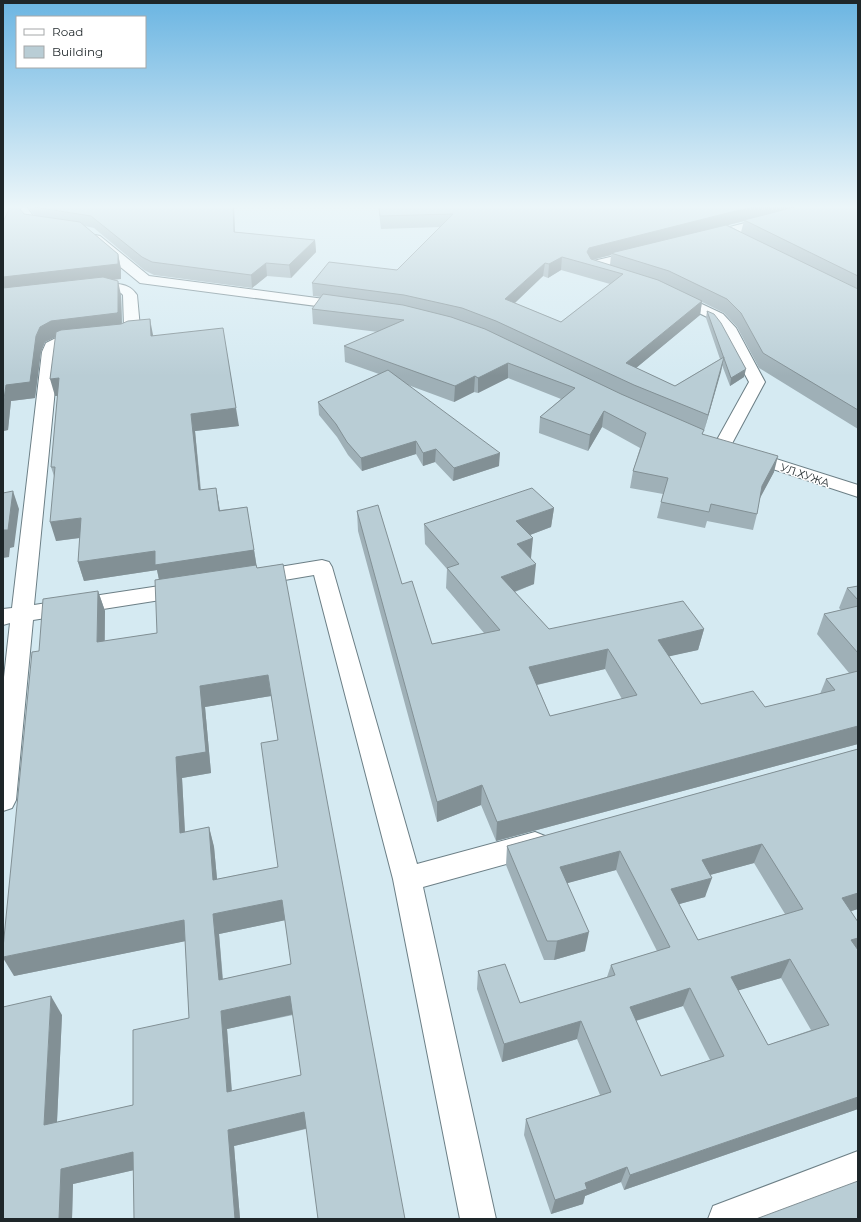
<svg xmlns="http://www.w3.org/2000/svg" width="861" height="1222" font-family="Montserrat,sans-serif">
	<rect width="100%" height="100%" fill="#d5eaf2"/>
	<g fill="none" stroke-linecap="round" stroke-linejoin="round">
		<g stroke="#6c7f86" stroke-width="2">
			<path id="street" d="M12 205H25L36 220 55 223 56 226 55 229 50 230 28 226Z
				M814 205H835L833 208 708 241 703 240 701 237 703 234Z
				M95 235 100 236 149 276 347 302 352 303 354 306 352 309 347 310 140 283 90 242 88 239 90 236Z
				M640 250 645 251 647 254 645 257 605 267 617 270 619 273 617 276 612 277 590 271 587 265 589 262Z
				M107 282C120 285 129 283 137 295L140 328 130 337 125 339 65 345 59 348 34 605 186 582 194 584 197 589 194 594 186 596 33 620 16 800 12 808 3 811V686L10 623 3 625V609L12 608 42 352 46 343 56 338 121 330 124 327 123 295 121 293 102 289 100 286 102 283Z
				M674 291 723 314 736 328 765 382 728 451 722 452 716 451 713 447 749 382 721 330 713 320 669 298 667 295 669 292Z
				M748 450 858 485V497L742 459 739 455 742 451Z
				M322 560 329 562 332 567 417 864 535 832 545 836 549 844 545 852 535 856 423 887 496 1219H460L393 879 314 575 255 585 248 583 244 578 248 573 255 571Z
				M858 1151V1187L774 1219H708L713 1206Z"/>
		</g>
		<use href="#street" fill="#fff" fill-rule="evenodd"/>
	</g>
	<path fill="#9fb0b7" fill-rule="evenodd" d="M27 205H234L235 232 315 240 316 252 291 278 267 276 252 288 154 275 144 270 94 228 85 226 118 254 121 269V279H114L121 295 122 324 153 336 239 426 195 431 201 490 216 488 220 510 247 507 257 568 283 564 306 1129 234 1146 240 1219H134V1170L73 1184 72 1219H3L62 1015 57 1122 133 1105 189 1018 185 941 14 976 39 651 98 591 105 611V641L157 633 159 580 157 570 84 581 78 562 80 538 56 541 54 476 51 467 58 396H55V337L45 342 41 352 35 398 11 401 8 430 3 431V222L24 214 34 215ZM271 696 278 740V867L217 879 214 847 209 827 185 832 182 778 211 773 205 707ZM285 920 291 964 223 979 219 934ZM293 1015 301 1075 232 1091 227 1029Z
		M378 205H858V429L759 368 737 327 724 313 702 302 700 315 636 368 675 386 720 359 706 318 707 311 744 377 730 386 722 365 704 431 703 430V434L774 472 760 497 757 514 753 530 707 521 705 528 657 518 663 494 630 488 633 471 640 448 602 427 588 451 539 433 540 417 561 399 508 378 478 393 474 392 454 402 408 385 499 466 453 481 435 462 423 466 416 454 362 471 348 455 337 437 319 415 318 402 379 374 345 362 344 346 378 332 313 324 312 309 321 297 313 296 312 283 397 270 440 227 381 229ZM744 221 741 232 728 225ZM611 255 610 265 593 260 599 258ZM561 270 610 284 561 322 515 303 543 276 548 278Z
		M554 508 551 527 530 535V558L534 584 515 592 549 629H704L698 650 669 656 701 704 765 707 820 694 826 679 849 673 817 634 824 614 841 610 839 608 847 588 858 586V744L496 841 481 805 437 822 358 531 357 511 402 584 432 644 484 633 446 588 447 569 425 544 424 524ZM605 669 622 699 550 716 537 685Z
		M858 749V909L851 911 858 950V1109L624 1190 621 1182 585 1196 583 1204 551 1214 524 1135 526 1119 600 1095 577 1039 502 1062 477 989 478 971 520 1003 607 977 611 965 657 951 616 870 567 883 585 951 554 960H544L506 865 507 846ZM754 863 785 914 698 940 679 904 705 897 710 875ZM781 978 811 1030 768 1045 738 990ZM683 1006 710 1060 661 1076 636 1021Z"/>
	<path fill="#829095" d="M233 205H234L235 244 234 232Z
		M759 205H806L744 220V221L615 254 611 253V255L588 261 587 252 589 248Z
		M315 240 316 252 291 278 289 265Z
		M118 254 121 269V279L3 293V277Z
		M562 257 561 270 548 278 549 264Z
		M266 263 267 276 252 288 251 275Z
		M545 263 543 276 504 313 505 299Z
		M118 281 121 295 122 327 56 337 45 342 41 352 35 398 11 401 8 430 3 431V406L6 385 36 336 40 327Z
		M702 301 700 315 624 378 626 363Z
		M150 319 153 335 154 353 151 336Z
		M724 357 721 372 704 431 708 415Z
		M508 363V378L478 393V378Z
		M746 369 744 377 730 386 731 378Z
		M475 376 474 392 454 402 455 386Z
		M59 378 64 395 55 396 50 379Z
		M236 408 239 426 195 431 202 508 199 490 191 414Z
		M604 411 602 427 588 451 590 435Z
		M416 441V454L362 471 361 458Z
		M436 449 435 462 423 466V453Z
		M500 453 499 466 453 481 454 468Z
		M778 456 774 472 758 502 762 486Z
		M216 488 219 506 222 529 219 511Z
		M13 491 19 509 14 547 10 548 9 557 3 558V532Z
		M554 508 551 527 514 541 516 521Z
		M81 518 86 537 56 541 50 522Z
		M533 538 531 558 515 564 517 544Z
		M254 550 257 569 160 584 157 570 84 581 78 562 155 551Z
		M536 564 534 584 500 597 501 577Z
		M98 591 105 611 104 663 97 642Z
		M3 622 4 626 3 638Z
		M704 629 698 650 653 660 658 640Z
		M608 649 605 669 527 687 529 667Z
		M268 675 271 696 205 707 211 773 182 778 186 853 180 833 176 757 200 686Z
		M858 726V744L496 841 497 822Z
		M482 785 481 805 437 822V802Z
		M209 827 214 847 219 900 213 880Z
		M762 844 754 863 695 879 702 860Z
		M620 851 616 870 557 886 560 867Z
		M712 878 705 897 665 908 671 889Z
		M858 893V909L832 917 842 898Z
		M282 900 286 920 219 934 224 999 219 980 213 914Z
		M184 920 191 940 14 976 3 958V957Z
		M589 932 585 951 554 960 557 941Z
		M858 938V949L855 954 851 940Z
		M790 959 781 978 723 995 731 977Z
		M690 988 683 1006 625 1024 630 1007Z
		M51 996 62 1015 56 1142 44 1125Z
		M290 996 294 1014 227 1029 233 1109 227 1092 221 1011Z
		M581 1021 577 1039 502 1062 504 1044Z
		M858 1097V1109L624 1190 630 1175Z
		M304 1112 308 1128 234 1146 240 1219H235L228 1130Z
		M133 1152 143 1168 73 1184 72 1219H59L61 1169Z
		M627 1167 621 1182 585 1196 583 1204 551 1214 555 1200 585 1183Z"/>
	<path fill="#b9cdd5" stroke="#829095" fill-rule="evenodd" d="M11 205H17L24 214 80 222 118 254V264L3 277V222Z
		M33 205H233L234 232 315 240 289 265 266 263 251 275 152 262 142 257 91 216 34 207Z
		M379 205H759L589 248 587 252 591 259 658 280 702 301 626 363 675 386 724 357 708 415 634 385 496 321 462 308 404 295 312 283 329 262 397 270 453 214 380 216ZM562 257 623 274 561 322 505 299 545 263 549 264Z
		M803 205H858V276L744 220Z
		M726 225 858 289V410L763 353 741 313 727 299 669 271 611 253Z
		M103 277 118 281V312L117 313 51 321 40 327 36 336 30 382 6 385 3 406V288Z
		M323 294 403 305 451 317 485 329 621 394 704 430 702 434 778 456 762 486 757 514 711 504 709 512 661 502 668 478 633 471 646 433 604 411 590 435 540 417 575 388 508 363 478 378 475 376 455 386 344 346 404 320 312 309Z
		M707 311 714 314 721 323 746 369 731 378Z
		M150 319 151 336 223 328 236 408 191 414 199 490 216 488 219 511 247 507 254 550 155 565V551L78 562 81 518 50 522 55 467H51L59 378 50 379 56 332 61 330 121 324 128 321Z
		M388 370 500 453 454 468 436 449 423 453 416 441 361 458 347 442 336 424 318 402Z
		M532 488 554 508 516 521 533 538 517 544 536 564 501 577 549 629 683 601 704 629 658 640 701 704 753 691 765 707 835 690 826 679 858 671V726L497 822 482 785 437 802 357 511 378 505 402 584 412 581 432 644 500 630 447 568 459 564 424 524ZM608 649 637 695 550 716 529 667Z
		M13 491 8 530H3V532V493Z
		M283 564 405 1219H318L304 1112 228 1130 235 1219H134L133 1152 61 1169 59 1219H3V1007L51 996 44 1125 133 1105V1030L189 1018 184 920 3 957V948L32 652 39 651 43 599 98 591 97 642 157 633 155 580 256 565 257 568ZM268 675 278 740 261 743 278 867 213 880 209 827 180 833 176 757 206 752 200 686ZM282 900 291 964 219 980 213 914ZM290 996 301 1075 227 1092 221 1011Z
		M858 586V600L847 588Z
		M858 606V653L824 614Z
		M858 749V893L842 898 858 922V938L851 940 858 950V1097L630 1175 627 1167 585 1183 587 1189 555 1200 526 1119 611 1092 581 1021 504 1044 478 971 505 964 520 1003 615 975 611 965 670 947 620 851 560 867 589 932 557 941H547L507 846ZM762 844 803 909 698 940 671 889 712 878 702 860ZM790 959 829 1025 768 1045 731 977ZM690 988 724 1056 661 1076 630 1007Z
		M858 1181V1219H756Z"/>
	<linearGradient id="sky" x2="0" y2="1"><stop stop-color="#6bb5e2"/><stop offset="0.55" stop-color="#ecf6f9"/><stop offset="1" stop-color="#ecf6f9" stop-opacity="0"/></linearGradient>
	<rect width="861" height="376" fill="url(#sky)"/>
	<g text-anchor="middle" stroke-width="3" stroke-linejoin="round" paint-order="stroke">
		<g font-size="11" fill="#1e2629" stroke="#fff">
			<text transform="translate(805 475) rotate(19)" y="4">УЛ.ХУЖА</text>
		</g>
	</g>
	<rect width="861" height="1222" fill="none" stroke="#1e2629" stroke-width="8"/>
	<rect x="16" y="16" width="130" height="52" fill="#ffffff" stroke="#a5a8a9"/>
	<rect x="24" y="29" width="20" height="6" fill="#ffffff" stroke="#a5a8a9"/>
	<text x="52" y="36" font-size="12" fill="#1e2629">Road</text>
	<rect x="24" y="46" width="20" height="12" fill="#b9cdd5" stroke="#a5a8a9"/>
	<text x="52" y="56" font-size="12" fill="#1e2629">Building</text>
</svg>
